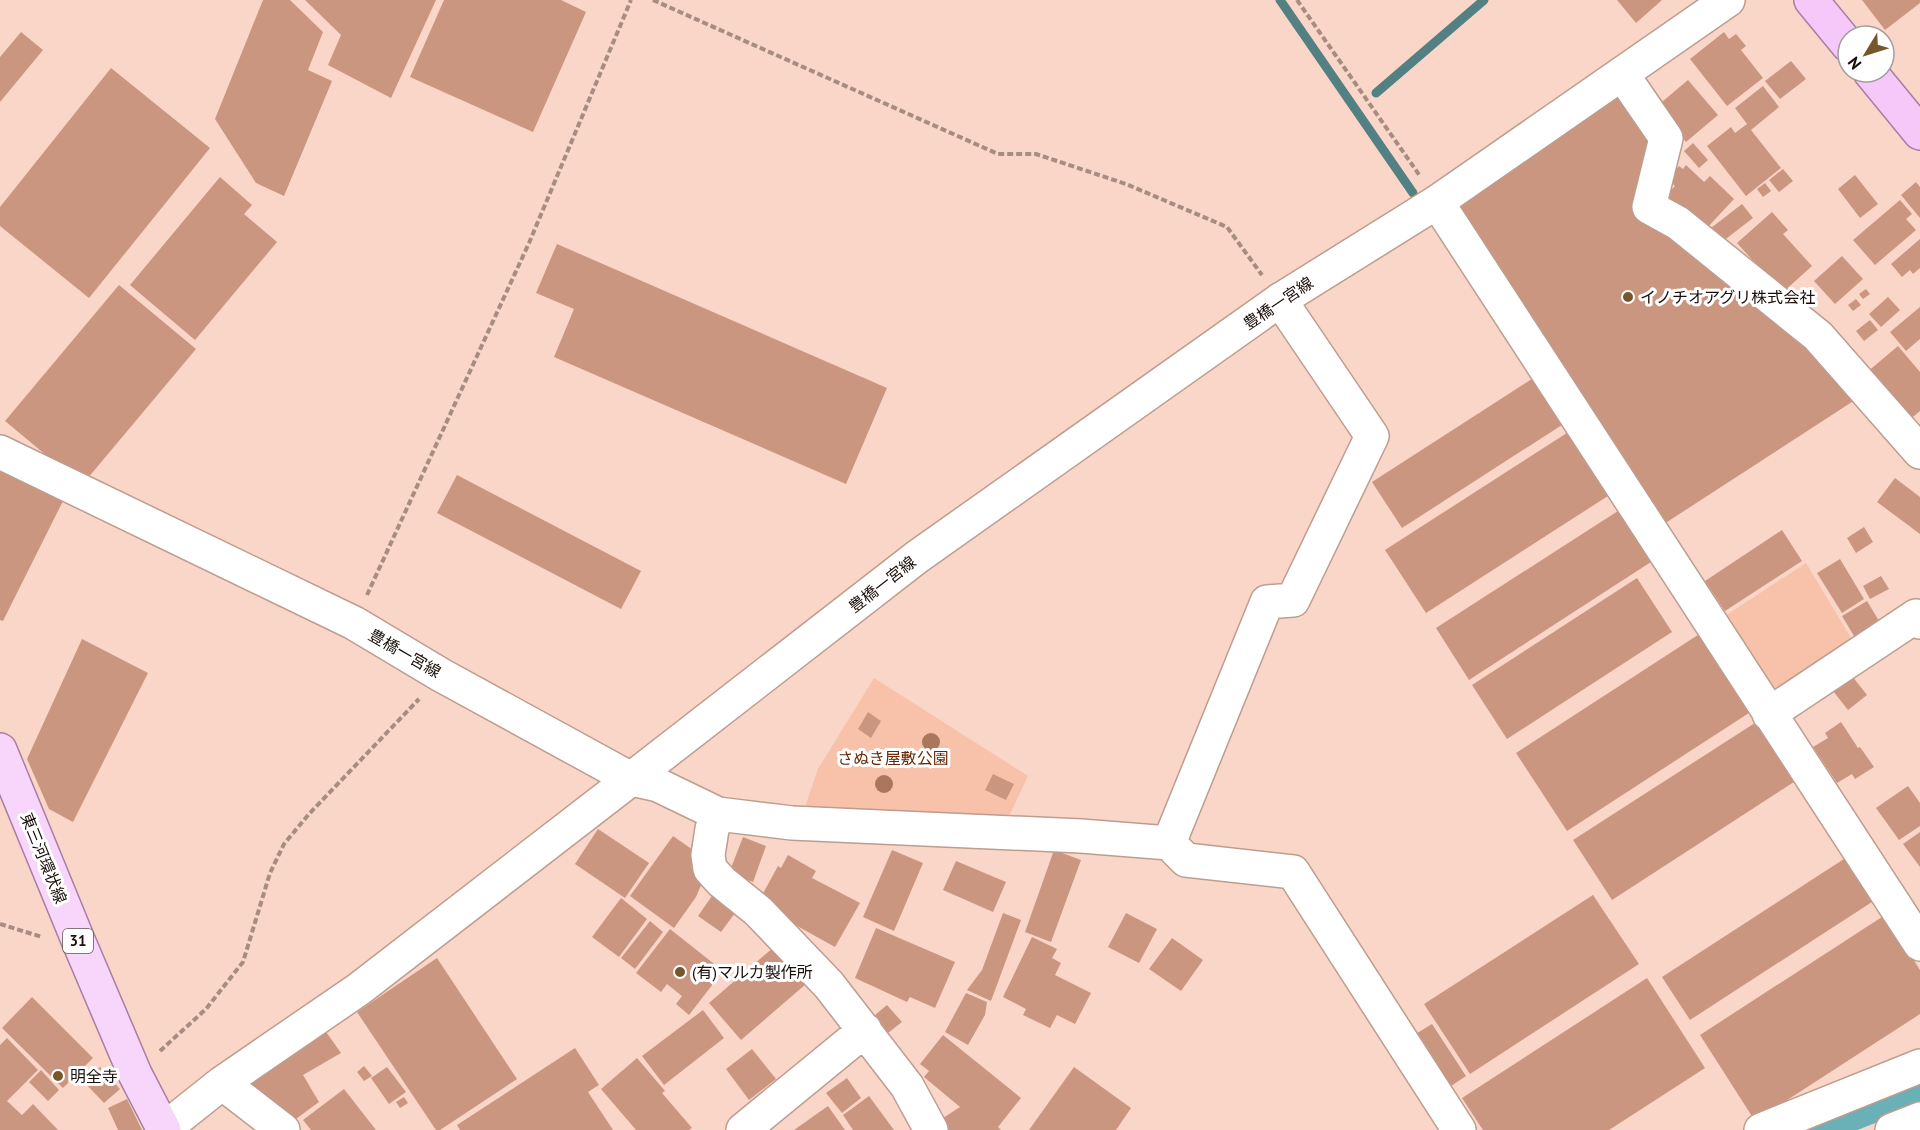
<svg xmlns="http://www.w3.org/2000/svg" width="1920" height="1130" font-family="'PT Sans','Noto Sans JP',sans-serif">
	<rect width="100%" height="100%" fill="#f9d6c8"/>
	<path fill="#f7c1aa" d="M1806 563 1854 643 1784 690 1770 686 1725 616Z
		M874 678 1028 776 1008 818 809 811 805 807 818 769Z"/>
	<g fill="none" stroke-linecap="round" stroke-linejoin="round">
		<path stroke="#528083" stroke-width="9" d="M1280 0 1413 193
			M1376 93 1484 0"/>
		<path stroke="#6ab1b7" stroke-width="32" d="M1814 1130 1920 1088"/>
	</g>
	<path fill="#cb9680" d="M263 0H290L323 32 308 70 332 81 284 196 256 183 215 119Z
		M305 0H436L391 98 328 65 341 35Z
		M444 0H561L586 12 533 132 410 77Z
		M1617 0H1662L1636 23Z
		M1862 0H1920V3L1885 30Z
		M21 32 43 50 0 102V57Z
		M1724 32 1729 39 1736 34 1746 46 1741 50 1763 78 1727 106 1690 59Z
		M1791 61 1806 79 1780 99 1765 81Z
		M111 68 210 148 89 298 0 226V207Z
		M1688 80 1718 115 1686 142 1656 107Z
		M1763 86 1779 107 1751 130 1781 168 1746 196 1707 146 1731 127 1735 133 1747 124 1735 108Z
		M1615 92 1657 143 1640 212 1811 341 1858 398 1664 524 1460 211 1461 198Z
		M1693 143 1708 160 1699 168 1684 151Z
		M1686 165 1704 182 1710 176 1734 199 1704 231 1666 195 1675 186 1667 179 1679 166 1683 169Z
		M1783 169 1793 181 1779 192 1769 180Z
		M1855 175 1878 204 1860 218 1838 189Z
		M220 177 252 205 244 214 277 242 195 340 130 285Z
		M1916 182 1920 187V218L1901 195Z
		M1765 183 1771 191 1763 197 1757 189Z
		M1900 200 1912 214 1906 219 1916 230 1875 265 1853 240Z
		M1742 204 1753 218 1722 242 1711 228Z
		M1772 212 1788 230 1783 234 1812 266 1782 293 1737 243Z
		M1920 239V268L1913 274 1910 270 1902 277 1891 264Z
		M557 244 887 388 846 484 554 357 574 309 536 293Z
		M1842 256 1863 279 1835 304 1814 281Z
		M119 285 196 349 82 485 5 421Z
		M1866 289 1870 294 1863 299 1859 294Z
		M1888 297 1900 310 1881 327 1869 314Z
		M1856 299 1861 305 1853 311 1848 305Z
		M1920 307V339L1906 351 1890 332Z
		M1870 320 1878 330 1864 341 1856 331Z
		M1898 346 1920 372V411L1907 422 1866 373Z
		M1535 377 1565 423 1402 528 1372 482Z
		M1570 431 1611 494 1426 613 1385 550Z
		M0 470 63 501 3 621 0 620Z
		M457 475 641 571 621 609 437 513Z
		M1895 478 1920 497V534L1877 502Z
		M1621 509 1654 560 1469 680 1436 628Z
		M1864 527 1873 542 1856 553 1847 538Z
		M1782 530 1802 561 1725 611 1705 581Z
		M1840 559 1864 599 1842 613 1817 573Z
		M1881 576 1889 589 1870 599 1863 586Z
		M1637 578 1672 632 1507 739 1472 685Z
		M1867 601 1882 626 1857 641 1842 616Z
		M1701 633 1752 711 1567 831 1516 753Z
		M82 639 148 673 73 822 49 809 27 759Z
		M1852 676 1867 695 1848 710 1833 691Z
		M868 712 881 721 871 738 858 729Z
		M1758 721 1797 780 1612 900 1573 840Z
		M1841 722 1858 748 1860 747 1874 767 1855 779 1852 774 1837 783 1813 747 1828 738 1825 733Z
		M993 774 1014 784 1006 800 985 790Z
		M1908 786 1920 803V826L1899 840 1876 808Z
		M598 829 649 863 625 898 575 864Z
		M1920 832V867L1903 844Z
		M673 836 700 855 691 867 705 876 696 897 674 928 630 896Z
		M743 837 766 846 753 882 729 873Z
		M892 850 923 863 894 931 863 917Z
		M1054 850 1081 860 1051 942 1025 932Z
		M788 855 816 871 812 878 860 903 835 947 763 907 761 897 778 866 781 868Z
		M1847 857 1875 900 1690 1020 1662 977Z
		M956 861 1006 882 993 912 943 890Z
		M1593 895 1639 964 1470 1074 1424 1004Z
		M712 896 735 913 721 932 698 916Z
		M621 898 647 919 619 957 592 937Z
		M1003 913 1021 920 991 1001 967 990 982 970Z
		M1126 913 1157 929 1139 963 1108 947Z
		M1885 915 1920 970V1014L1755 1121 1700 1035Z
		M650 921 663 932 635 969 621 958Z
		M876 928 955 962 935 1008 910 997 907 1002 855 978Z
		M670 929 723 971 689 1015 676 1004 682 996 667 984 661 992 636 973Z
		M1032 937 1057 949 1052 958 1061 963 1055 975 1091 993 1075 1024 1057 1015 1050 1028 1023 1015 1026 1009 1003 997Z
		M1172 938 1203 960 1181 991 1149 969Z
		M774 947 806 984 741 1040 709 1003Z
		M437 958 517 1079 440 1130H436L357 1012Z
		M1647 978 1705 1068 1609 1130H1483L1462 1098Z
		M966 993 987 1002 985 1015 968 1045 945 1032Z
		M32 997 93 1058 63 1088 2 1028Z
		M887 1005 902 1022 888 1033 875 1015Z
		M703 1010 724 1038 664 1085 642 1056Z
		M1432 1024 1466 1076 1448 1088 1414 1035Z
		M324 1029 341 1053 303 1075 319 1102 285 1127 244 1089Z
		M943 1035 1021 1098 998 1127 1001 1130H949L943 1118 960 1107 924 1077 929 1071 920 1064Z
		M7 1038 38 1070 7 1101 22 1115 33 1104 58 1130H0V1045Z
		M575 1048 599 1085 588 1092 613 1130H460L457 1125Z
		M752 1049 776 1079 749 1100 726 1069Z
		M637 1058 665 1091 662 1093 692 1128 689 1130H636L601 1089Z
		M364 1066 372 1076 364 1081 357 1072Z
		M100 1067 120 1089 104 1103 84 1082Z
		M387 1067 406 1092 389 1104 371 1078Z
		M1074 1067 1131 1108 1116 1130H1029Z
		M41 1070 59 1090 48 1101 29 1082Z
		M847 1078 861 1098 842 1113 826 1093Z
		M344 1089 376 1130H311L303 1120Z
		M869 1096 894 1130H853L843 1115Z
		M404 1097 408 1103 400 1108 396 1102Z
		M127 1099 142 1130H118L108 1108Z
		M828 1106 845 1130H794Z"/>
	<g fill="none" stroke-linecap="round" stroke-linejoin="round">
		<g stroke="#bd9d8f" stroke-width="36">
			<path id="minor" d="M1622 74 1666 138 1649 207 1678 223 1818 336 1920 452
				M1437 202 1920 944
				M1769 714 1916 616 1920 622
				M718 814 712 829 708 855 710 869 722 882 758 911 829 985 907 1086 931 1130
				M1169 843 1267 602 1293 600 1372 436 1280 300
				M222 1083 283 1130
				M163 1130 222 1083 359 989 631 779 658 785 718 814 792 823 1081 836 1169 843 1186 860 1293 872 1459 1130
				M743 1130 865 1030
				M1761 1130 1920 1066
				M1892 1130 1920 1119"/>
		</g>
		<g stroke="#bd9d8f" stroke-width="36">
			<path id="secondary" d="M0 452 354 623 441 675 631 779 917 557 1280 300 1437 202 1728 0"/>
		</g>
		<g stroke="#a87ea5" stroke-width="36">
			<path id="primary" d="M0 750 78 940 135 1074 164 1130"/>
		</g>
		<g stroke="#a87ea5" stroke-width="36">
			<path id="trunk" d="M1811 0 1848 45
				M1870 72 1920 133"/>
		</g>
		<path stroke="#a68c81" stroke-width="4" stroke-dasharray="6 3" stroke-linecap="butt" d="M653 0 998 154H1036L1126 184 1227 227 1262 275
			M1297 0 1420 176
			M367 595 529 243 631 0
			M0 924 42 937
			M160 1051 206 1009 243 962 270 873 284 844 309 814 419 699"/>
		<use href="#minor" stroke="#fff" stroke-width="33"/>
		<use href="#secondary" stroke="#fff" stroke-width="33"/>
		<use href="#primary" stroke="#f8d6fb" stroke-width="33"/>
		<use href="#trunk" stroke="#f6c8fa" stroke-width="33"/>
	</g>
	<g fill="#aa775d">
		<circle cx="931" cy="742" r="9"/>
		<circle cx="884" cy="784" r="9"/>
	</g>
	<g fill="#76572c" stroke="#fff" stroke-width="2">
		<circle cx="1628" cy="297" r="6"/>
		<circle cx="680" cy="972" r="6"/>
		<circle cx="58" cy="1076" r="6"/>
	</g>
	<g text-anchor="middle" stroke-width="6" stroke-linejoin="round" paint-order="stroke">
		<rect fill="#fff" stroke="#5f5754" stroke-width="1.5" x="63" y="929" width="30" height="24" rx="4.5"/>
		<g font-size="15" font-weight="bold" fill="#1a0f0a">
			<text x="78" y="946">31</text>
		</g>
		<g font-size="16" fill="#1a0f0a" stroke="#fff" text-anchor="start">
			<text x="1640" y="303">イノチオアグリ株式会社</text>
			<text x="692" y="978">(有)マルカ製作所</text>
			<text x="70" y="1082">明全寺</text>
		</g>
		<g font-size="16" fill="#1a0f0a" stroke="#fff">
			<text transform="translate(1278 303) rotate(-34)" y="6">豊橋一宮線</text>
			<text transform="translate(882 584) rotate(-38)" y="6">豊橋一宮線</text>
			<text transform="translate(405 653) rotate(30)" y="6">豊橋一宮線</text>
			<text transform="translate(44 858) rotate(68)" y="6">東三河環状線</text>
		</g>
		<g font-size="16" fill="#692906" stroke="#fff">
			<text x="893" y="764">さぬき屋敷公園</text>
		</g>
	</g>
	<g transform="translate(1866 54) rotate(232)"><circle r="28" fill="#ffffff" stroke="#a39f9d" stroke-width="1.5"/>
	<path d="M0-4.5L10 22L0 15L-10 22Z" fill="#76572c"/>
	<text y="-9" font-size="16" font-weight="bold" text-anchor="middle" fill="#1a0f0a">N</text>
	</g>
</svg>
